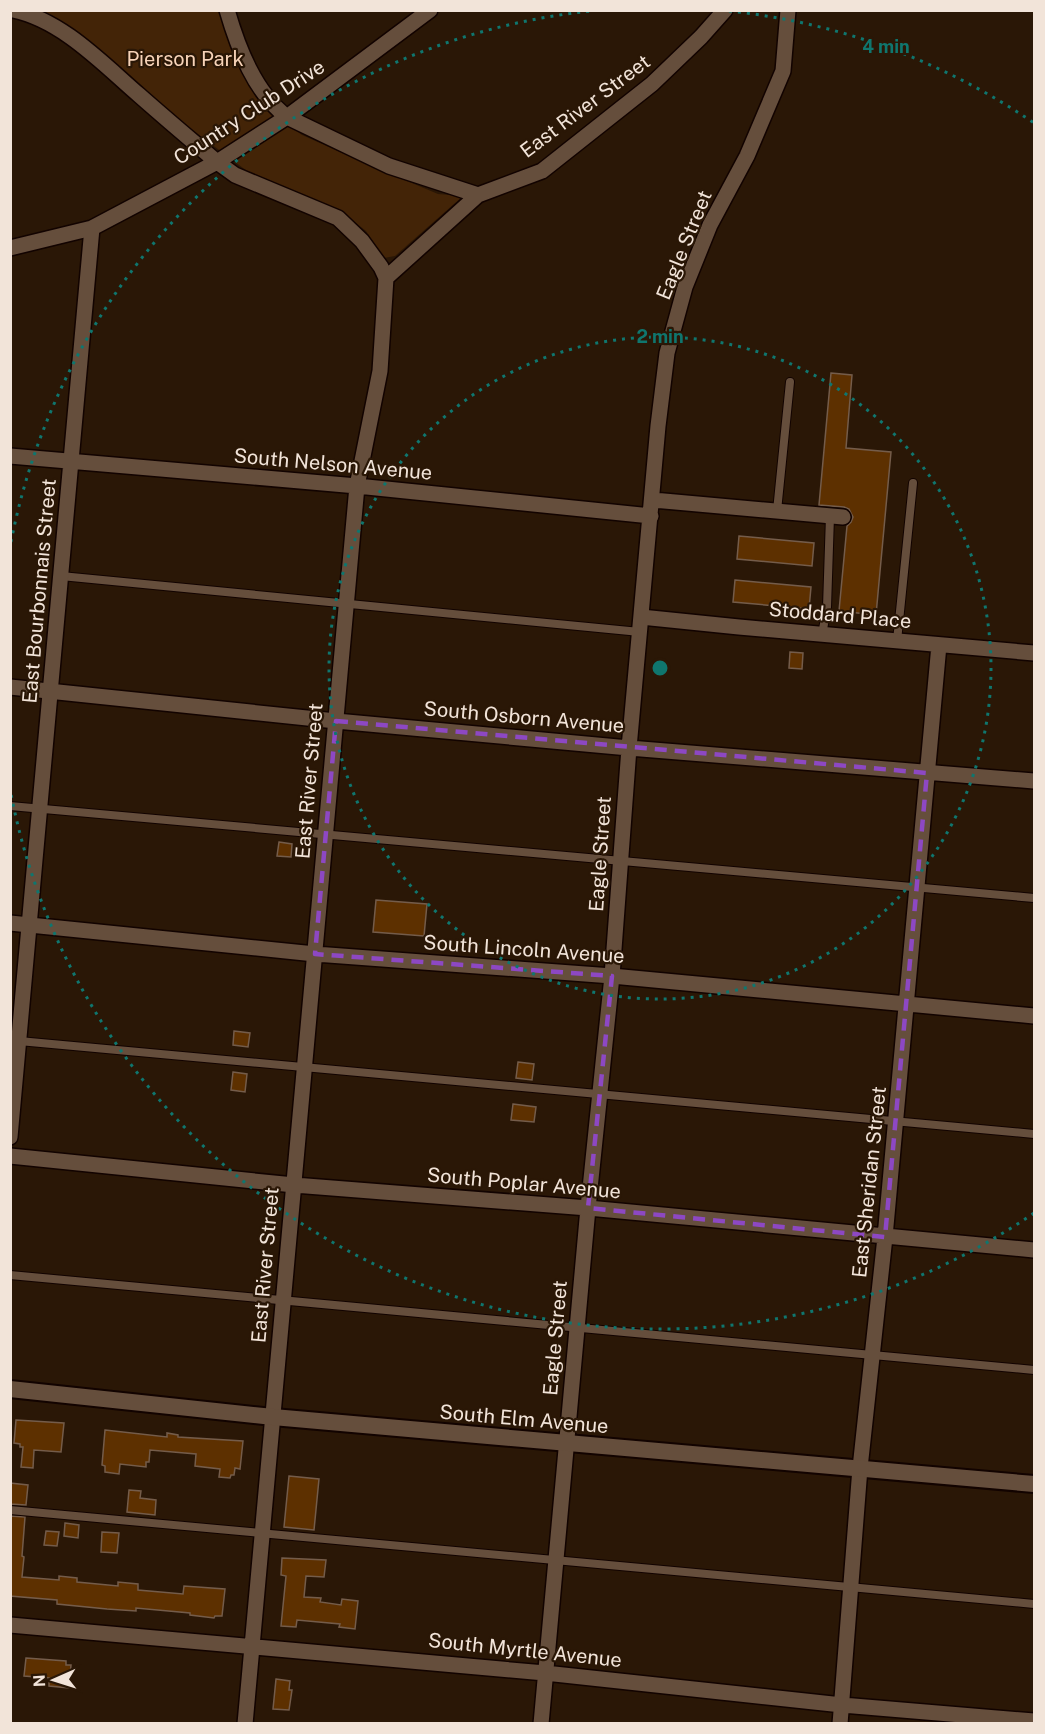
<svg xmlns="http://www.w3.org/2000/svg" width="1045" height="1734" font-family="'Public Sans',sans-serif">
	<rect width="100%" height="100%" fill="#2a1706"/>
	<path fill="#432407" d="M30 11H219L233 48 269 110 302 135 381 170 438 194 463 196 395 256 384 258 366 231 347 216 251 174 178 119 101 52Z"/>
	<path fill="#5d3000" stroke="#745c4a" stroke-width="1.5" d="M831 373 852 375 846 448 891 452 876 615 839 611 847 526 851 522 853 517 849 509 844 507 819 505Z
		M739 536 814 543 812 566 737 559Z
		M735 580 811 587 809 609 733 602Z
		M790 652 803 653 802 669 789 668Z
		M279 842 292 844 291 857 277 856Z
		M376 900 427 904 424 936 373 932Z
		M234 1031 250 1033 248 1047 233 1045Z
		M518 1062 534 1064 532 1080 516 1078Z
		M233 1072 247 1074 245 1092 231 1090Z
		M513 1104 536 1107 534 1122 511 1120Z
		M16 1420 64 1423 61 1452 34 1450 33 1468 21 1467 23 1447H20V1444L14 1443Z
		M105 1430 167 1437V1433L178 1435V1437L243 1441 240 1469 235 1468 234 1475H231L230 1478 219 1477 220 1469 195 1466 196 1454 150 1450 149 1462H146V1467L120 1464 119 1474 105 1472V1466L102 1465Z
		M289 1476 319 1479 314 1530 284 1527Z
		M10 1483 28 1485 26 1505 10 1504Z
		M129 1490 141 1491 140 1498 156 1500 155 1515 127 1512Z
		M10 1516 25 1517 22 1556 24 1557 22 1577 59 1580V1576L77 1578V1582L118 1586V1582L138 1584V1590L183 1594 184 1586 225 1589 222 1616H215L214 1618 190 1615V1613L136 1608V1611L107 1609 57 1604V1600L10 1596Z
		M65 1523 79 1525 78 1538 64 1536Z
		M46 1531 59 1532 57 1546 44 1545Z
		M102 1532 119 1533 117 1553 101 1552Z
		M282 1558 326 1560 324 1577 306 1576 304 1597 321 1598 320 1602 341 1605 342 1599 358 1601 355 1629 339 1627 340 1624 297 1620 296 1627 281 1626 286 1576 281 1575Z
		M26 1658 66 1661V1665H71L69 1688 49 1686V1678L24 1676Z
		M276 1679 290 1681 289 1690H292L289 1710 273 1709Z"/>
	<g fill="none" stroke-linecap="round" stroke-linejoin="round">
		<g stroke="#120300" stroke-width="10">
			<path id="service" d="M777 511 790 382
				M61 576 640 632
				M822 635 827 607 830 516
				M897 641 913 483
				M10 806 1034 898
				M19 1041 1034 1134
				M10 1275 1034 1370
				M10 1510 1034 1604"/>
		</g>
		<g stroke="#120300" stroke-width="18">
			<path id="minor" d="M13 10C62 20 103 64 139 95 165 118 191 140 217 162L235 175 338 218 362 241 381 267 386 278
				M227 10C238 48 255 93 287 117L389 166 478 195
				M10 248 92 228 217 162 287 117 430 10
				M10 456 357 486 651 516
				M653 500 843 517
				M641 617 739 627 1034 653
				M10 687 336 721 629 748 1034 781
				M10 923 315 954 612 976 1034 1016
				M10 1137 92 228
				M10 1156 294 1185 588 1208 1034 1250
				M10 1625 545 1673 842 1705 1034 1721
				M245 1724 357 486 380 371 386 278 478 195 542 171 652 84 701 37 725 10
				M541 1724 588 1208 612 976 629 748 658 426 667 353 685 287 710 225 747 156 783 71 788 10
				M840 1724 860 1468 885 1237 939 645"/>
		</g>
		<g stroke="#120300" stroke-width="20">
			<path id="tertiary" d="M10 1389 273 1417 1034 1484"/>
		</g>
		<use href="#service" stroke="#654e3c" stroke-width="8"/>
		<use href="#minor" stroke="#654e3c" stroke-width="15"/>
		<use href="#tertiary" stroke="#654e3c" stroke-width="16"/>
	</g>
	<path fill="none" stroke="#8d48c3" stroke-width="4.5" stroke-dasharray="12 8" stroke-linejoin="round" d="M336 721 927 773 885 1237 588 1208 612 976 315 954Z"/>
	<g fill="none" stroke="#0f766e" stroke-width="3" stroke-dasharray="3 6">
		<circle cx="660" cy="668" r="331"/>
		<path d="M1034 1213A661 661 0 0 1 11 794M11 542A661 661 0 0 1 591 11M729 11A661 661 0 0 1 1034 123"/>
	</g>
	<g text-anchor="middle" stroke-width="4.5" stroke-linejoin="round" paint-order="stroke">
		<g font-size="20" fill="#f7d3b8" stroke="#2a1706">
			<text x="185" y="66">Pierson Park</text>
		</g>
		<g font-size="20" fill="#f2e4d9" stroke="#2a1706">
			<text transform="translate(585 106) rotate(-37)" y="7">East River Street</text>
			<text transform="translate(249 112) rotate(-33)" y="7">Country Club Drive</text>
			<text transform="translate(684 245) rotate(-68)" y="7">Eagle Street</text>
			<text transform="translate(333 464) rotate(5)" y="7">South Nelson Avenue</text>
			<text transform="translate(39 591) rotate(-85)" y="7">East Bourbonnais Street</text>
			<text transform="translate(840 615) rotate(5)" y="7">Stoddard Place</text>
			<text transform="translate(524 717) rotate(5)" y="7">South Osborn Avenue</text>
			<text transform="translate(309 781) rotate(-85)" y="7">East River Street</text>
			<text transform="translate(600 854) rotate(-86)" y="7">Eagle Street</text>
			<text transform="translate(524 949) rotate(4)" y="7">South Lincoln Avenue</text>
			<text transform="translate(869 1182) rotate(-84)" y="7">East Sheridan Street</text>
			<text transform="translate(524 1183) rotate(5)" y="7">South Poplar Avenue</text>
			<text transform="translate(265 1265) rotate(-85)" y="7">East River Street</text>
			<text transform="translate(555 1338) rotate(-85)" y="7">Eagle Street</text>
			<text transform="translate(524 1419) rotate(5)" y="7">South Elm Avenue</text>
			<text transform="translate(525 1650) rotate(6)" y="7">South Myrtle Avenue</text>
		</g>
	</g>
	<circle cx="660" cy="668" r="9" fill="#0f766e" stroke="#2a1706" stroke-width="3"/>
	<g font-size="18" text-anchor="middle" font-weight="bold" fill="#0f766e" stroke="#2a1706" stroke-width="4.5" stroke-linejoin="round" paint-order="stroke">
		<text x="886" y="53">4 min</text>
		<text x="660" y="343">2 min</text>
	</g>
	<rect width="1045" height="1734" fill="none" stroke="#f2e4d9" stroke-width="24"/>
	<g transform="translate(54 1680) rotate(267)" stroke="#2a1706" stroke-width="4.5" paint-order="stroke">
	<path d="M0-4.5L10 22L0 15L-10 22Z" fill="#f2e4d9"/>
	<text y="-9" font-size="16" font-weight="bold" text-anchor="middle" fill="#f2e4d9">N</text>
	</g>
</svg>
